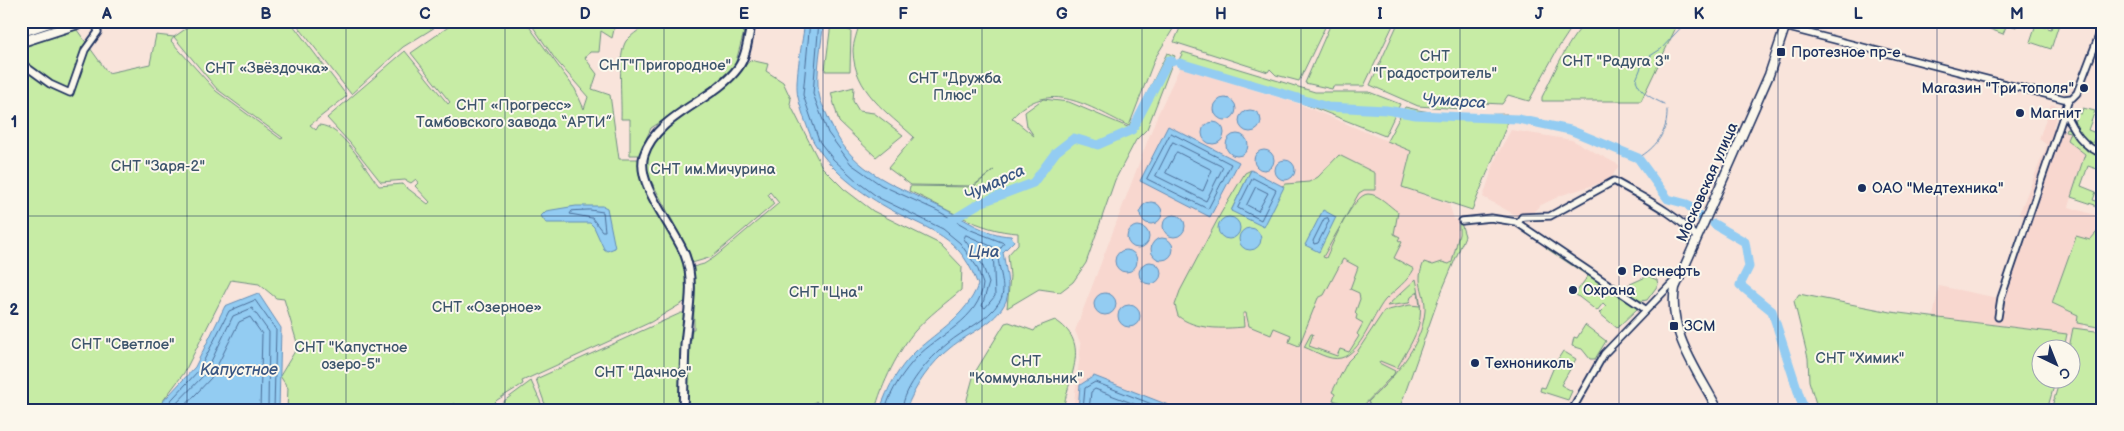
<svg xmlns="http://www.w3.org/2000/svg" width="2124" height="431" font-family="'Balsamiq Sans',sans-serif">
	<rect width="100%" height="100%" fill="#f9e4db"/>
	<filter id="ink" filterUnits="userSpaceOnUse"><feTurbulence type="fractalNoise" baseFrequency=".02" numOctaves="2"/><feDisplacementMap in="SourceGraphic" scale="10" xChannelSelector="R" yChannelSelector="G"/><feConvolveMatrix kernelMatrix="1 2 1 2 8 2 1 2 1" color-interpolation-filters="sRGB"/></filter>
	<g filter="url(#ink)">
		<path fill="#f8d7cf" d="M1180 67 1297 103 1411 151 1402 187 1449 204 1454 219 1461 221 1465 236 1438 300 1399 410H1073L1081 345 1075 331 1157 116Z
			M2051 104 2060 107 2053 127 2070 132 2067 140 2085 154 2069 207 2102 217 2097 233 2090 240 2076 237 2052 303 2078 315 2077 323 2083 324 2082 329 2073 328 2071 335 1933 317 1939 286 1998 298 2025 217 2019 214 2047 145 2039 139Z
			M1511 130 1572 140 1619 165 1610 180 1562 195 1539 206 1526 221 1483 197 1497 155Z"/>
		<path fill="#c7eca5" stroke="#718e82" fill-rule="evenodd" d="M197 21H290L347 96 310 125 316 130 319 125C342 126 365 168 379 186L402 184 428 204 430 202 415 186 418 183 416 179 411 183 405 180 381 182 350 143 327 118 405 51 448 104 450 102 411 53 457 21H525L575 89 584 109 588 97 555 59 529 21H616L612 38 601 31 599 52H590L585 58 597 74 592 89 610 95 619 159H638C640 210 700 247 686 301L651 322 522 381 523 384 497 400 487 410H460L454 403 452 405 456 410H287L288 388 280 376 298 346 284 299 276 298 259 284 231 280 184 373 156 410H21V48L77 30 108 73 150 64 156 35 174 37ZM174 37 217 89 283 138 281 139 216 91 171 41Z
			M294 21H445L403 47 351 94Z
			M651 21H747L735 65 712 86 684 106 680 105 679 110 651 128 639 155H630V119H621C622 100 617 55 626 41 632 34 644 27 651 21Z
			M860 21H1178L1155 58 1129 126C1089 107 1049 77 1012 118L1034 136 1027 126 1025 112 1043 99 1069 102 1130 128 1167 53 1175 56 1147 129 1136 140 1115 180 1086 263 1073 282 1060 292 1039 289 1007 308 1010 276 1008 255 1018 244V233C978 231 945 207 909 191L910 186 973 187 994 170 973 186 911 185 888 168 914 137C888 113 854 91 853 51 853 42 858 31 860 21Z
			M1183 21H1328L1299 81 1276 75 1270 69 1268 72 1174 42Z
			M1332 21H1395L1364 86H1333L1332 89 1305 83Z
			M1399 21H1576L1557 50 1529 101 1508 95 1502 104 1463 102 1461 109 1418 106 1370 85Z
			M1589 21H1679L1641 101H1542V97C1553 76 1570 33 1589 21Z
			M1980 21H2018L2016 27 2007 24 2003 34 1979 25Z
			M2054 21H2060L2051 49 2030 42 2036 24 2051 29Z
			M831 23 851 31 850 71H825Z
			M1183 52 1315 92H1369L1400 104 1385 136 1292 99 1177 64Z
			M750 60 768 64 766 71 783 82 791 99 790 104 822 167 844 189 873 211 940 244 962 267 961 290C946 303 928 316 915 331 899 349 881 386 875 410H811L818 403 816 401 806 410H686L689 340H691L692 329H694L693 267 704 264 715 257 779 203 770 192 768 194 774 204 712 257 692 263 686 246 648 175 646 161 649 151 662 133 735 79Z
			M854 87 853 101 859 111 874 113 903 135 876 157 839 122 831 93Z
			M1405 107C1439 116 1472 115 1507 114L1506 127 1472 210 1402 187 1411 151 1387 141Z
			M2083 108 2095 111 2088 130 2096 133 2093 142 2103 145V150L2089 145 2073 126 2077 113 2081 114Z
			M2066 128 2070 129 2087 151 2103 156V171L2088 166 2081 186 2096 192 2093 200 2103 203V210L2095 207V205L2071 197 2085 154 2067 140 2070 132 2065 131Z
			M1339 155 1375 173V190H1364L1359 193 1323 257 1326 258C1332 245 1353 194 1368 194 1379 194 1389 206 1398 212L1394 234 1400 237 1398 240 1402 242 1394 258 1414 269C1408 281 1395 290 1385 300 1372 316 1361 353 1341 358 1329 361 1315 351 1304 347L1311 334H1313L1309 346 1337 356 1340 349 1349 352 1359 336 1357 334 1363 323 1356 319 1357 315 1355 313 1360 299 1359 293 1350 289 1358 267 1343 259 1324 295 1318 298 1299 346 1289 342 1291 335 1274 328 1271 335 1249 326 1246 313H1243L1244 327C1223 329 1195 330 1178 316L1175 305 1180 291 1221 213 1245 173 1251 170 1231 211 1286 184 1309 182 1318 177Z
			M1459 223H1461L1465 236 1438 300 1399 410H1380L1371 406 1368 402C1392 379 1422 347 1425 311 1426 290 1414 284 1424 262L1433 265 1442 262 1449 264 1452 262 1459 234Z
			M2103 225V328L2077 323 2078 315 2052 303 2076 236 2090 240Z
			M1548 245 1599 281 1598 284 1600 282 1638 308 1617 328 1599 313 1606 306 1603 303 1597 311 1575 294 1588 276 1546 248Z
			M1648 276 1657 280 1658 285 1647 300 1641 301 1625 292 1628 285Z
			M1416 279C1426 322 1419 330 1397 368L1380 361 1379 363 1395 371 1394 374 1359 410H1339L1341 403 1333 400 1335 394 1332 392 1348 361 1357 352 1384 311 1410 305 1420 306 1418 292 1411 297 1409 303 1387 306Z
			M1799 294 1891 312 2067 334 2064 348H2042V378L2056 379 2047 410H1818L1809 381 1808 358 1794 301Z
			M681 313H686L680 410H547L536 379Z
			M1055 320C1090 342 1071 371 1064 405L1067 406 1066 410H964L974 374 1005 323 1009 322 1034 331 1037 327Z
			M1585 325 1606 341 1595 359H1590L1582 349 1572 346 1574 337 1577 338Z
			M2073 328 2103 332V410H2051L2060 379 2072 378V348H2069Z
			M1563 351 1576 359 1561 385 1572 391 1568 400 1540 391 1541 387 1545 388 1556 362Z
			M531 381 544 410H492Z"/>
		<path fill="#93ccf2" stroke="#638db7" d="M805 21H824C822 40 815 76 819 94 820 101 824 108 827 115 847 170 890 183 938 206 963 217 983 235 1011 236L1014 241 1003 252C1005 266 1011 288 1006 301 996 324 968 333 950 348 931 363 914 387 906 410H880C887 388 899 367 916 351 939 330 966 316 978 285 961 240 940 234 899 214 868 198 834 175 815 144 810 137 800 107 798 97 794 81 803 39 805 21Z
			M1214 109a11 11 0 1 1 22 0a11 11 0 1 1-22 0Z
			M1239 121a11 11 0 1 1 22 0a11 11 0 1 1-22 0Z
			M1202 133a11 11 0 1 1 22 0a11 11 0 1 1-22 0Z
			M1168 126 1239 162 1210 217 1140 181Z
			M1226 145a11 11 0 1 1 22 0a11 11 0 1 1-22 0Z
			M1254 160a10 10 0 1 1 20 0a10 10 0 1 1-20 0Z
			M1275 170a10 10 0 1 1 20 0a10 10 0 1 1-20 0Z
			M1251 170 1284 187 1264 227 1231 211Z
			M1140 213a11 11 0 1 1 22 0a11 11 0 1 1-22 0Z
			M576 206H603L607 208 615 248 607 251 604 249 594 227 590 223H546L541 216 546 211Z
			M1323 210 1336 217 1319 252 1305 245Z
			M1163 226a11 11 0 1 1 22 0a11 11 0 1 1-22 0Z
			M1218 228a11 11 0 1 1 22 0a11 11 0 1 1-22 0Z
			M1127 237a11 11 0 1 1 22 0a11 11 0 1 1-22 0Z
			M1239 239a11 11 0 1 1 22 0a11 11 0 1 1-22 0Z
			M1151 249a11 11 0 1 1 22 0a11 11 0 1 1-22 0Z
			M1115 261a11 11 0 1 1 22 0a11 11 0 1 1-22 0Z
			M1139 273a11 11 0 1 1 22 0a11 11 0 1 1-22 0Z
			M1094 304a11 11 0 1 1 22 0a11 11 0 1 1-22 0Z
			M258 293 281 328 279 410H155L195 367 225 306Z
			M1118 316a11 11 0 1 1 22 0a11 11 0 1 1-22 0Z
			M1094 376 1181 410H1078L1080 385Z"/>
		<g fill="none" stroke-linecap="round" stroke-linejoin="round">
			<path stroke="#4b6e99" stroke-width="1" d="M810 21 803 95 819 141 833 159 859 183 879 198 943 229 960 243 977 267 983 284C980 319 938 335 917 357 903 372 891 390 885 410
				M819 21 813 94 828 133 851 164 881 185 938 211 971 230 1004 243C1002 246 999 249 998 252 997 268 1008 287 1000 301 987 322 964 329 947 344 929 359 904 386 902 410
				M1171 133 1231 164 1208 209 1147 179Z
				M1173 142 1223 167 1206 201 1156 176Z
				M1177 152 1212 170 1203 191 1166 173Z
				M1253 178 1276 190 1261 220 1238 208Z
				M1256 187 1268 193 1258 211 1247 205Z
				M590 210 603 212 605 231H602L592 218 570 214 572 211Z
				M1328 218 1329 221 1318 243 1314 244 1313 241 1324 219Z
				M966 235 993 247 995 296 985 308 982 306 989 283 982 264 964 239Z
				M162 410 199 370 229 311 255 300 276 330 274 410
				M170 410 205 374 233 316 252 308 269 332 268 410
				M181 410 211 378 239 322 250 317 262 334 260 410
				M1083 410 1085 388 1095 382 1167 410
				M1089 410 1091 392 1095 389 1150 410"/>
			<path stroke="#638db7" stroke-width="1" d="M1664 104C1652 98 1641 94 1636 80L1642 65 1650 56 1661 49 1687 21
				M1638 158C1656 148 1668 132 1667 110"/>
			<path stroke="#93ccf2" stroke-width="9" d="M1180 63 1328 107 1386 110 1416 115 1518 119 1570 130 1638 158 1668 199 1687 204 1699 216
				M949 222 980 203 1033 183 1056 152 1074 138 1098 145 1132 130 1169 60 1172 61
				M1714 224 1745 242 1749 267 1740 285 1772 311 1804 410"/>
			<g stroke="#1b2f5e" stroke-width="9">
				<path id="minor" d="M1785 27 2064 99 2072 98 2077 93 2103 25
					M21 63 50 84 70 93 85 50 98 32 95 21
					M2065 112C2073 131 2083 147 2103 154
					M1462 221 1491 218 1516 222 1645 309
					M1518 223 1522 217 1550 216 1614 181C1643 198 1675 212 1697 238
					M1998 317 2001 298 2069 99
					M1572 410 1604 354 1678 277"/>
			</g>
			<g stroke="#1b2f5e" stroke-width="11">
				<path id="tertiary" d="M683 410C684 388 684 367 685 345 687 316 696 283 685 255 674 227 635 184 644 155 657 114 714 101 738 68 747 56 748 36 752 21"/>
			</g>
			<g stroke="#1b2f5e" stroke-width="11">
				<path id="secondary" d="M1718 410C1699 373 1667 332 1675 288L1769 75 1787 21"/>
			</g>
			<g stroke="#1b2f5e" stroke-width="12">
				<path id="primary" d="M21 32 54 21
					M21 42 86 21"/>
			</g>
			<use href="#minor" stroke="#fbf7ec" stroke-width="5.5"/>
			<use href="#tertiary" stroke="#fbf7ec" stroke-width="7"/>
			<use href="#secondary" stroke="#fbf7ec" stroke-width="8"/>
			<use href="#primary" stroke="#fbf7ec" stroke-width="9"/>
		</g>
	</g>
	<path fill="none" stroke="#1b2f5e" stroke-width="1" stroke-opacity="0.55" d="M187 21V410M346 21V410M505 21V410M664 21V410M823 21V410M982 21V410M1142 21V410M1301 21V410M1460 21V410M1619 21V410M1778 21V410M1937 21V410M21 216H2103"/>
	<g fill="#1b2f5e" stroke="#fbf7ec" stroke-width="2">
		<rect x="1776" y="47" width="10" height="10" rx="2.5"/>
		<circle cx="2084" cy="88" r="5"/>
		<circle cx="2020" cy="113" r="5"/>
		<circle cx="1862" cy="188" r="5"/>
		<circle cx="1622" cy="271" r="5"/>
		<circle cx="1573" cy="290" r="5"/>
		<rect x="1669" y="321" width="10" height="10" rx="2.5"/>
		<circle cx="1475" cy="363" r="5"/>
	</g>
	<g text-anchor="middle" stroke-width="4" stroke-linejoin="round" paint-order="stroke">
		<g font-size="15" fill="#1b2f5e" stroke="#fbf7ec" text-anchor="start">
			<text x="1791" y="57">Протезное пр-е</text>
			<text x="2074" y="93" text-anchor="end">Магазин "Три тополя"</text>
			<text x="2030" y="118">Магнит</text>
			<text x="1872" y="193">ОАО "Медтехника"</text>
			<text x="1632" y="276">Роснефть</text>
			<text x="1583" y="295">Охрана</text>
			<text x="1684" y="331">ЗСМ</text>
			<text x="1485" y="368">Технониколь</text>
		</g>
		<g font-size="15" fill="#3d556c" stroke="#fbf7ec">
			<text x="1435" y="61">СНТ<tspan x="1435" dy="17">"Градостроитель"</tspan></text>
			<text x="1616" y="66">СНТ "Радуга 3"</text>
			<text x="665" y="70">СНТ"Пригородное"</text>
			<text x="267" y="73">СНТ «Звёздочка»</text>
			<text x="955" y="83">СНТ "Дружба<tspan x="955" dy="17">Плюс"</tspan></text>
			<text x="514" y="110">СНТ «Прогресс»<tspan x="514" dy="17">Тамбовского завода “АРТИ”</tspan></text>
			<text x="158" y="171">СНТ "Заря-2"</text>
			<text x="713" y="174">СНТ им.Мичурина</text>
			<text x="826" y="297">СНТ "Цна"</text>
			<text x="487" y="312">СНТ «Озерное»</text>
			<text x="123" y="349">СНТ "Светлое"</text>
			<text x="351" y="352">СНТ "Капустное<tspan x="351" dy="17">озеро-5"</tspan></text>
			<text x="1860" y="363">СНТ "Химик"</text>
			<text x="1026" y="366">СНТ<tspan x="1026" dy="17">"Коммунальник"</tspan></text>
			<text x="643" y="377">СНТ "Дачное"</text>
		</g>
		<g font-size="15" fill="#1b2f5e" stroke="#fbf7ec">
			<text transform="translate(1707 182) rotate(-66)" y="5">Московская улица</text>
		</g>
		<g font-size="16" font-style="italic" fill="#395683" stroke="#fbf7ec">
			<text transform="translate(1454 100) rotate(4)" y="6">Чумарса</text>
			<text transform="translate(994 182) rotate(-25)" y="6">Чумарса</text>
			<text x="984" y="257">Цна</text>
			<text x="239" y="375">Капустное</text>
		</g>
	</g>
	<rect width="2124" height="431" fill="none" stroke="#fbf7ec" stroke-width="55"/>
	<g transform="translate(2056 364) rotate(137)"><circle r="24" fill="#fbf7ec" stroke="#a1a7b3"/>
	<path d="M0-4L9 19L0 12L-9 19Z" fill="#1b2f5e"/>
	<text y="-8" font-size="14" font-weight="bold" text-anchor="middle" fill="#1b2f5e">С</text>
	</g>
	<rect x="28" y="28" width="2068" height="376" fill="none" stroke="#1b2f5e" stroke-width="2"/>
	<g font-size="16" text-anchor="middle" font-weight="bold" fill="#1b2f5e">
		<text x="107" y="19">A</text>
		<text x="266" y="19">B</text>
		<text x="425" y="19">C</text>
		<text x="585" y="19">D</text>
		<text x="744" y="19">E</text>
		<text x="903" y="19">F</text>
		<text x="1062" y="19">G</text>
		<text x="1221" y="19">H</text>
		<text x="1380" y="19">I</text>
		<text x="1539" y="19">J</text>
		<text x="1699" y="19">K</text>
		<text x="1858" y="19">L</text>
		<text x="2017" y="19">M</text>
		<text x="14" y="127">1</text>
		<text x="14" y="315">2</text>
	</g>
</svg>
